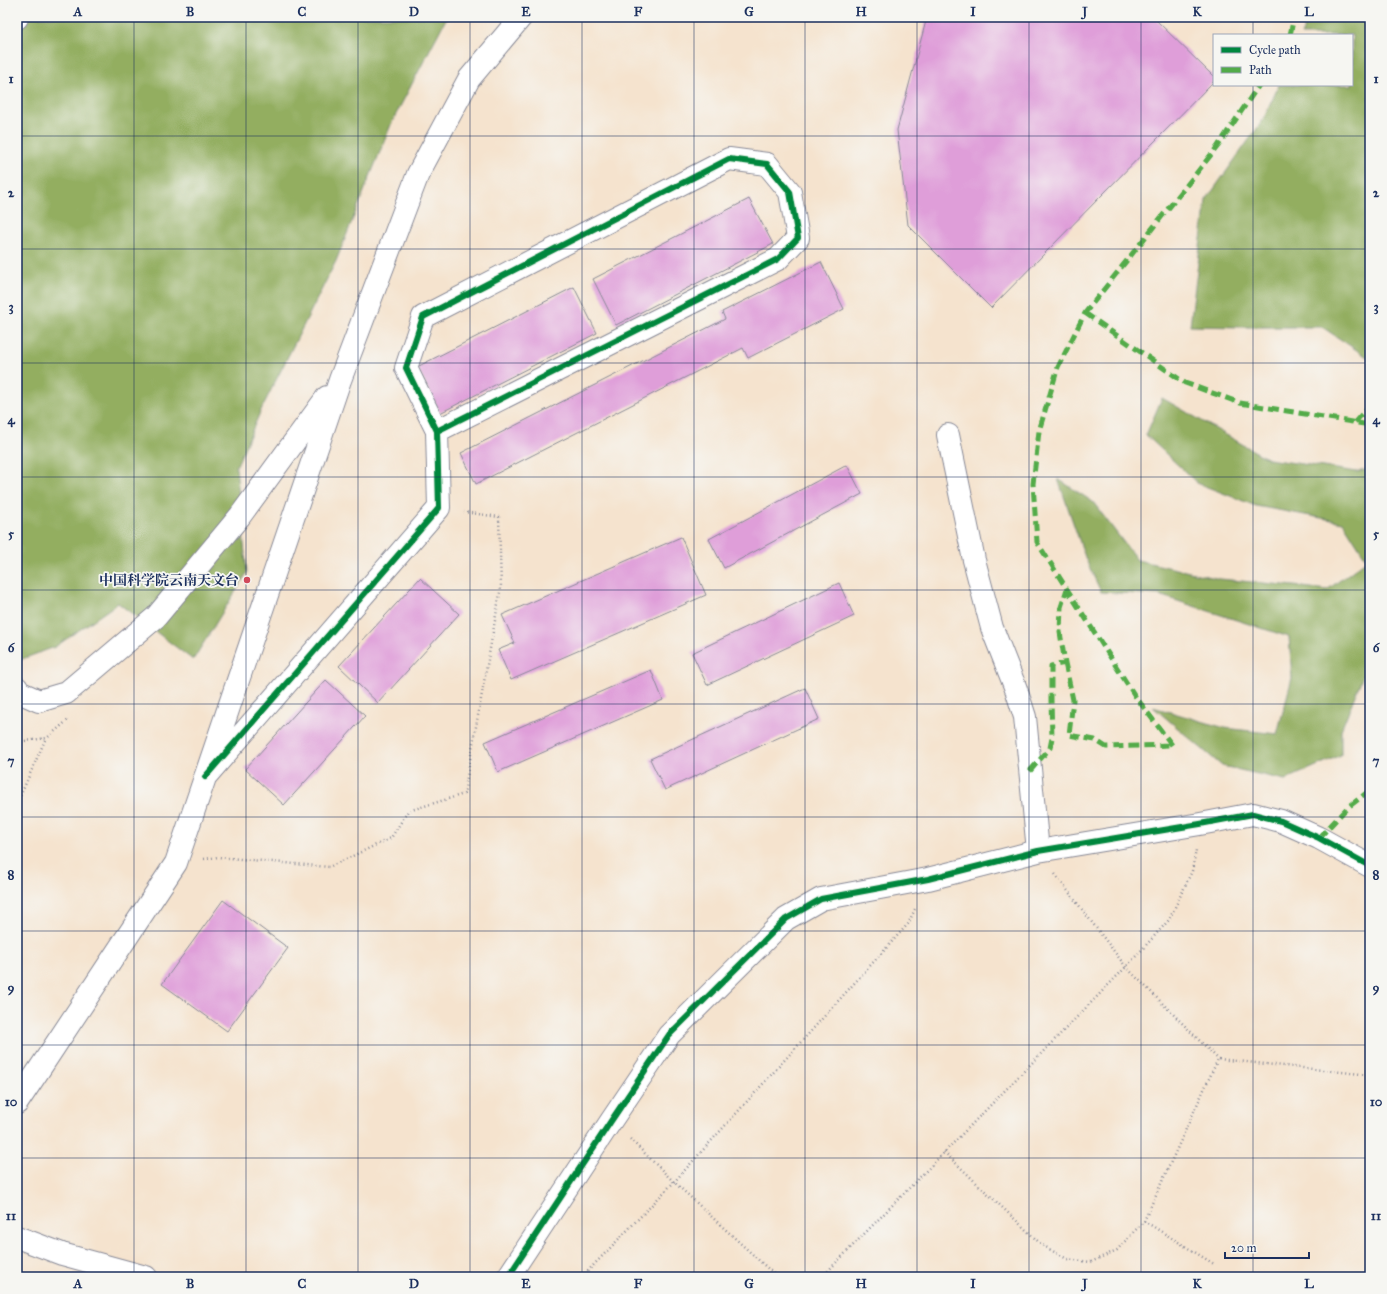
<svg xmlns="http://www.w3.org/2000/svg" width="1387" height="1294" font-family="'IM FELL Great Primer','Noto Serif SC',serif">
	<rect width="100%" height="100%" fill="#f6f6f2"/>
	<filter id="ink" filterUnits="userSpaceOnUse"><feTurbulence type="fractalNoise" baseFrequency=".025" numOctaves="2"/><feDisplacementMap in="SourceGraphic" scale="8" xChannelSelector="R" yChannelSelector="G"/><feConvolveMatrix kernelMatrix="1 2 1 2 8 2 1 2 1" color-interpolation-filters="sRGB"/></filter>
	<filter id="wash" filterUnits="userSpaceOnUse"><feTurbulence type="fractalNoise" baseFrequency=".012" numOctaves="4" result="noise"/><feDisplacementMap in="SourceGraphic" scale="16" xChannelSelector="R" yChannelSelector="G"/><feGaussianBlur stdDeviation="0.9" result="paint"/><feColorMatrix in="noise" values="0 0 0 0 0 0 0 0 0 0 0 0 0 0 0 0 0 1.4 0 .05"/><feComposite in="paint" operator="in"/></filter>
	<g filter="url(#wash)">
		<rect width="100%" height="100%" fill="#f5e3ce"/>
		<path fill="#93ae60" stroke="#576e5f" d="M17 17H447L392 122 336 261 262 408 236 467 247 573 193 660 118 603 55 647 17 661Z
			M1309 17H1370V359L1322 327H1243L1190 326 1206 200 1263 120 1279 85H1352V35H1301Z
			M1162 398 1268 459 1357 472 1370 469V669L1366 668 1341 730V755L1285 780 1222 766 1153 707 1225 728 1277 734 1292 678 1289 637 1159 595 1101 592 1086 560 1058 479 1093 502 1137 560 1220 579 1294 586 1327 590 1367 560 1343 522 1256 506 1197 483 1146 435Z"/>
		<g id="blocks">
			<path fill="#df9ed9" d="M927 17H1153L1214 77V81L991 308 908 225 897 130Z
				M749 199 773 244 616 325 593 279Z
				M821 262 844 309 748 358 743 348 476 484 461 453 725 319 722 312Z
				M574 287 597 333 440 413 417 367Z
				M847 465 862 494 724 568 709 539Z
				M681 537 706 595 511 680 498 650 515 643 502 615Z
				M420 578 459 614 378 703 339 666Z
				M839 583 854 616 707 685 692 653Z
				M651 670 663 700 498 772 485 742Z
				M326 680 365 716 284 805 245 769Z
				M805 688 819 719 665 790 650 759Z
				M223 900 288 948 227 1031 162 984Z"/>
		</g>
	</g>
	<g filter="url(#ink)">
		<use href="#blocks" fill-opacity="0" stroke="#888996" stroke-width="1"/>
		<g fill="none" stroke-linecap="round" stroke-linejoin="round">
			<g stroke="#888996" stroke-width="24">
				<path id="minor" d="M17 18V17
					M948 435 974 560 992 628 1016 689 1025 717 1038 851
					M17 688 19 692 39 701 66 693 156 617 240 516 327 397
					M205 777 439 508 437 431 406 368 423 317 729 159 767 164 790 192 798 238 778 259 437 431
					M17 1103 176 863 340 380 418 174 469 79 521 17
					M17 1237 62 1254 146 1277
					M508 1277 611 1121 669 1035 786 919 821 899 928 879 1038 851 1200 824 1253 814 1281 821 1319 838 1370 866"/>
			</g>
			<path stroke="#888996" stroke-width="2.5" stroke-dasharray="1 3" stroke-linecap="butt" d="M17 742 47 738 68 720
				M17 803 46 738
				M204 859 218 857 329 867 391 838 408 811 464 794 501 587 499 517 464 512
				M1055 874 1126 967 1218 1059 1370 1075
				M630 1139 674 1182 777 1277
				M944 1152 1042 1245 1067 1259 1091 1262 1117 1250 1144 1221 1218 1059
				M1144 1221 1214 1264
				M582 1277 674 1182 908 924 916 907
				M822 1277 1126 967 1169 920 1192 871 1196 850"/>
			<use href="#minor" stroke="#fff" stroke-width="22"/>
			<path stroke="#52ab49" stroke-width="5" stroke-dasharray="10 5" stroke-linecap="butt" d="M1290 35 1294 17
				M1085 313 1185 383 1240 403 1370 425
				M1355 422 1370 405
				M1065 663 1073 700 1069 735 1095 740 1106 747 1172 745
				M1172 745 1135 696 1037 542 1033 484 1039 431 1058 367 1085 313 1218 146 1259 85
				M1030 771 1050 748 1052 738 1051 700V666L1065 663 1060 632 1061 607 1067 589
				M1319 838 1346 809 1370 790"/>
			<g stroke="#f6f6f2" stroke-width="8">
				<path id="cycleway" d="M205 777 439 508 437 431 406 368 423 317 729 159 767 164 790 192 798 238 778 259 437 431
					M508 1277 611 1121 669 1035 786 919 821 899 928 879 1038 851 1200 824 1253 814 1281 821 1319 838 1370 866"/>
			</g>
			<use href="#cycleway" stroke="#00873e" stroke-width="6"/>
		</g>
	</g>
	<path fill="none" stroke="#1b2f5e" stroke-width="1" stroke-opacity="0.55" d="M134 17V1277M246 17V1277M358 17V1277M470 17V1277M582 17V1277M694 17V1277M805 17V1277M917 17V1277M1029 17V1277M1141 17V1277M1253 17V35M1253 85V1277M17 136H1370M17 249H1370M17 363H1370M17 477H1370M17 590H1370M17 704H1370M17 817H1370M17 931H1370M17 1045H1370M17 1158H1370"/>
	<circle fill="#d1495b" stroke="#f6f6f2" stroke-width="1.5" cx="247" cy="580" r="4"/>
	<g text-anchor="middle" stroke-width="3.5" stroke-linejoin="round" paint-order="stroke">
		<g font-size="14" font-weight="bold" fill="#1b2f5e" stroke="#f6f6f2" text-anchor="end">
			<text x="239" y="585">中国科学院云南天文台</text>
		</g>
	</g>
	<rect width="1387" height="1294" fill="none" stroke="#f6f6f2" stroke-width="44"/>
	<rect x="1213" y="34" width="140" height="52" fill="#f6f6f2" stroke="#9ea6b7"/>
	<rect x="1221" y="47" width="20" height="6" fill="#00873e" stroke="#9ea6b7"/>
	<text x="1249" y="54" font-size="12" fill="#1b2f5e">Cycle path</text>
	<rect x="1221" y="67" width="20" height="6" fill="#52ab49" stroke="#9ea6b7"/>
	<text x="1249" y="74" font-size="12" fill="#1b2f5e">Path</text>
	<path d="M1225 1252v6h84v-6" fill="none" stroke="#1b2f5e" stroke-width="2"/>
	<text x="1231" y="1252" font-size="12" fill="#1b2f5e" stroke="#f6f6f2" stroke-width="3" paint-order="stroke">20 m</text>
	<rect x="22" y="22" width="1343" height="1250" fill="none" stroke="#1b2f5e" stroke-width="1.5"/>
	<g font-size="13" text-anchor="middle" font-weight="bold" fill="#1b2f5e">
		<text x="78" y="16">A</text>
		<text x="190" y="16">B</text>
		<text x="302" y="16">C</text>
		<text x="414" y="16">D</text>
		<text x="526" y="16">E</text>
		<text x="638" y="16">F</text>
		<text x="749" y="16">G</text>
		<text x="861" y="16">H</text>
		<text x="973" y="16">I</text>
		<text x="1085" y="16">J</text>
		<text x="1197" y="16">K</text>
		<text x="1309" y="16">L</text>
		<text x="11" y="83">1</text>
		<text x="1376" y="83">1</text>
		<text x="11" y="197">2</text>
		<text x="1376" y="197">2</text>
		<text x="11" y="311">3</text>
		<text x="1376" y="311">3</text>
		<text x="11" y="424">4</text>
		<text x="1376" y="424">4</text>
		<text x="11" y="538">5</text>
		<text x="1376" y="538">5</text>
		<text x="11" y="652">6</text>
		<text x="1376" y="652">6</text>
		<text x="11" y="765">7</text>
		<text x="1376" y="765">7</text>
		<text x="11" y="879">8</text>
		<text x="1376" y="879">8</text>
		<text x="11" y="992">9</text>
		<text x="1376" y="992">9</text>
		<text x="11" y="1106">10</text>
		<text x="1376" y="1106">10</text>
		<text x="11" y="1220">11</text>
		<text x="1376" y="1220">11</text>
		<text x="78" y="1288">A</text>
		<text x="190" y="1288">B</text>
		<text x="302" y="1288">C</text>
		<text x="414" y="1288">D</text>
		<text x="526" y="1288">E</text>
		<text x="638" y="1288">F</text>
		<text x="749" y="1288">G</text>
		<text x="861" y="1288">H</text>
		<text x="973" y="1288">I</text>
		<text x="1085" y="1288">J</text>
		<text x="1197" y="1288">K</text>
		<text x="1309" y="1288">L</text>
	</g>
</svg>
